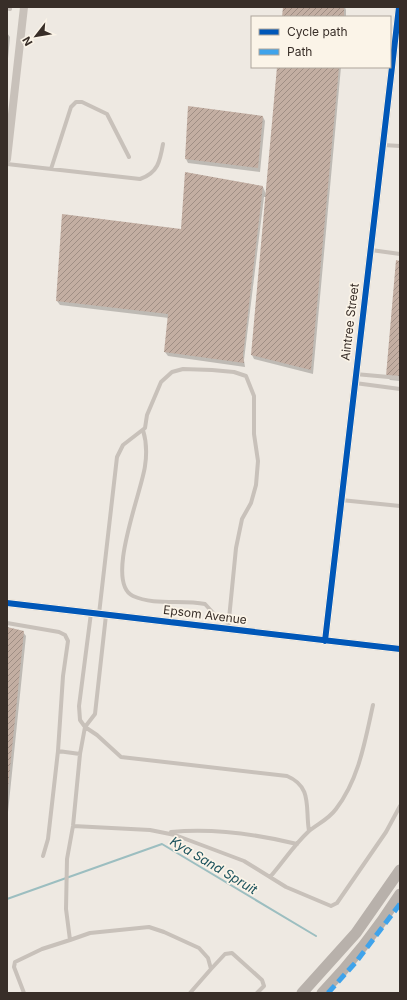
<svg xmlns="http://www.w3.org/2000/svg" width="407" height="1000" font-family="Inter,sans-serif">
	<defs>
		<pattern id="building-hatch" width="6" height="6" patternUnits="userSpaceOnUse"><rect width="6" height="6" fill="#c3aea2"/><path d="M-1 1l2-2M0 6l6-6M5 7l2-2" fill="none" stroke="#9f8e84"/></pattern>
	</defs>
	<rect width="100%" height="100%" fill="#eee9e2"/>
	<path fill="#0003" d="M284 7H345L346 10V17H283Z
		M7 33 10 37 7 69Z
		M278 67H341L313 374 254 359 252 355 266 197H264L244 360 245 367 168 356 165 352 169 318 60 305 57 301 182 231 263 187 266 194Z
		M189 107 263 117 265 121 260 172 188 163 186 159Z
		M400 262V381L390 380 387 376Z
		M7 628 23 632 26 636 7 822Z"/>
	<g fill="none" stroke-linecap="round" stroke-linejoin="round">
		<path stroke="#9cbec0" stroke-width="2" d="M7 899 162 844 316 936"/>
	</g>
	<path fill="url(#building-hatch)" d="M283 7H344V17H282Z
		M277 67H339L311 370 251 355Z
		M188 106 263 116 258 168 185 159Z
		M185 172 263 186 243 355 244 363 164 352 168 314 56 301 62 214 181 229Z
		M396 260 400 261V377L386 376Z
		M7 627 24 631 8 788H7Z"/>
	<g fill="none" stroke-linecap="round" stroke-linejoin="round">
		<path stroke="#c8c1ba" stroke-width="4" d="M7 8 10 9
			M383 145 400 146
			M7 164 140 179C158 173 160 161 163 144
			M51 169 71 107 76 102H82L107 114 129 157
			M371 250 400 254
			M355 374 400 378
			M355 383 400 389
			M143 430C147 443 147 453 145 466 142 491 104 583 133 596 155 606 183 599 205 604L215 615 229 623
			M341 500 400 506
			M91 613 79 706 80 720 85 727 97 735 121 757 287 776C313 787 305 808 309 831
			M99 614 117 457 123 445 145 428 147 415 161 382 172 372 183 369 212 370 234 372 246 376 254 396V434L258 461 256 485 251 503 242 519 236 548 228 629
			M7 623 59 632 65 635 68 641 63 676 58 751
			M73 826 150 830 175 835 244 861 286 887 331 906 337 903 386 832 400 806
			M171 832C213 828 256 834 297 844
			M43 856 48 839 58 751 80 754 85 727 95 714 106 615
			M270 877C283 862 294 845 308 832 317 824 328 820 336 809 359 779 365 741 373 705
			M70 940 90 933 149 927 164 932 199 948 208 958 211 969 190 993
			M211 969 225 954 232 953 262 980 264 986 257 993
			M24 993 14 967 15 962 42 949 70 940 66 909 67 859 73 826 80 754"/>
		<path stroke="#c8c1ba" stroke-width="8" d="M7 159 24 7
			M7 603 400 649
			M325 641 399 7"/>
		<path stroke="#b8b1ab" stroke-width="11" d="M302 993 356 933 400 870
			M322 993C352 962 377 930 400 894"/>
		<path stroke="#3fa3eb" stroke-width="5" stroke-dasharray="10 5" stroke-linecap="butt" d="M328 993 356 962 400 904"/>
		<g stroke="#fbf4e8" stroke-width="8">
			<path id="cycleway" d="M7 603 400 649
				M325 641 399 7"/>
		</g>
		<use href="#cycleway" stroke="#0057b8" stroke-width="6"/>
	</g>
	<g text-anchor="middle" stroke-width="3.5" stroke-linejoin="round" paint-order="stroke">
		<g font-size="12" fill="#382e28" stroke="#fbf4e8">
			<text transform="translate(350 322) rotate(-83)" y="4">Aintree Street</text>
			<text transform="translate(205 615) rotate(7)" y="4">Epsom Avenue</text>
		</g>
		<g font-size="13" font-style="italic" fill="#1b525d" stroke="#fbf4e8">
			<text transform="translate(214 865) rotate(31)" y="5">Kya Sand Spruit</text>
		</g>
	</g>
	<rect width="407" height="1000" fill="none" stroke="#382e28" stroke-width="16"/>
	<rect x="251" y="16" width="140" height="52" fill="#fbf4e8" stroke="#ada59b"/>
	<rect x="259" y="29" width="20" height="6" fill="#0057b8" stroke="#ada59b"/>
	<text x="287" y="36" font-size="12" fill="#382e28">Cycle path</text>
	<rect x="259" y="49" width="20" height="6" fill="#3fa3eb" stroke="#ada59b"/>
	<text x="287" y="56" font-size="12" fill="#382e28">Path</text>
	<g transform="translate(36 36) rotate(239)" stroke="#fbf4e8" stroke-width="3" paint-order="stroke">
	<path d="M0-3L7 15L0 10L-7 15Z" fill="#382e28"/>
	<text y="-6" font-size="11" font-weight="bold" text-anchor="middle" fill="#382e28">N</text>
	</g>
</svg>
